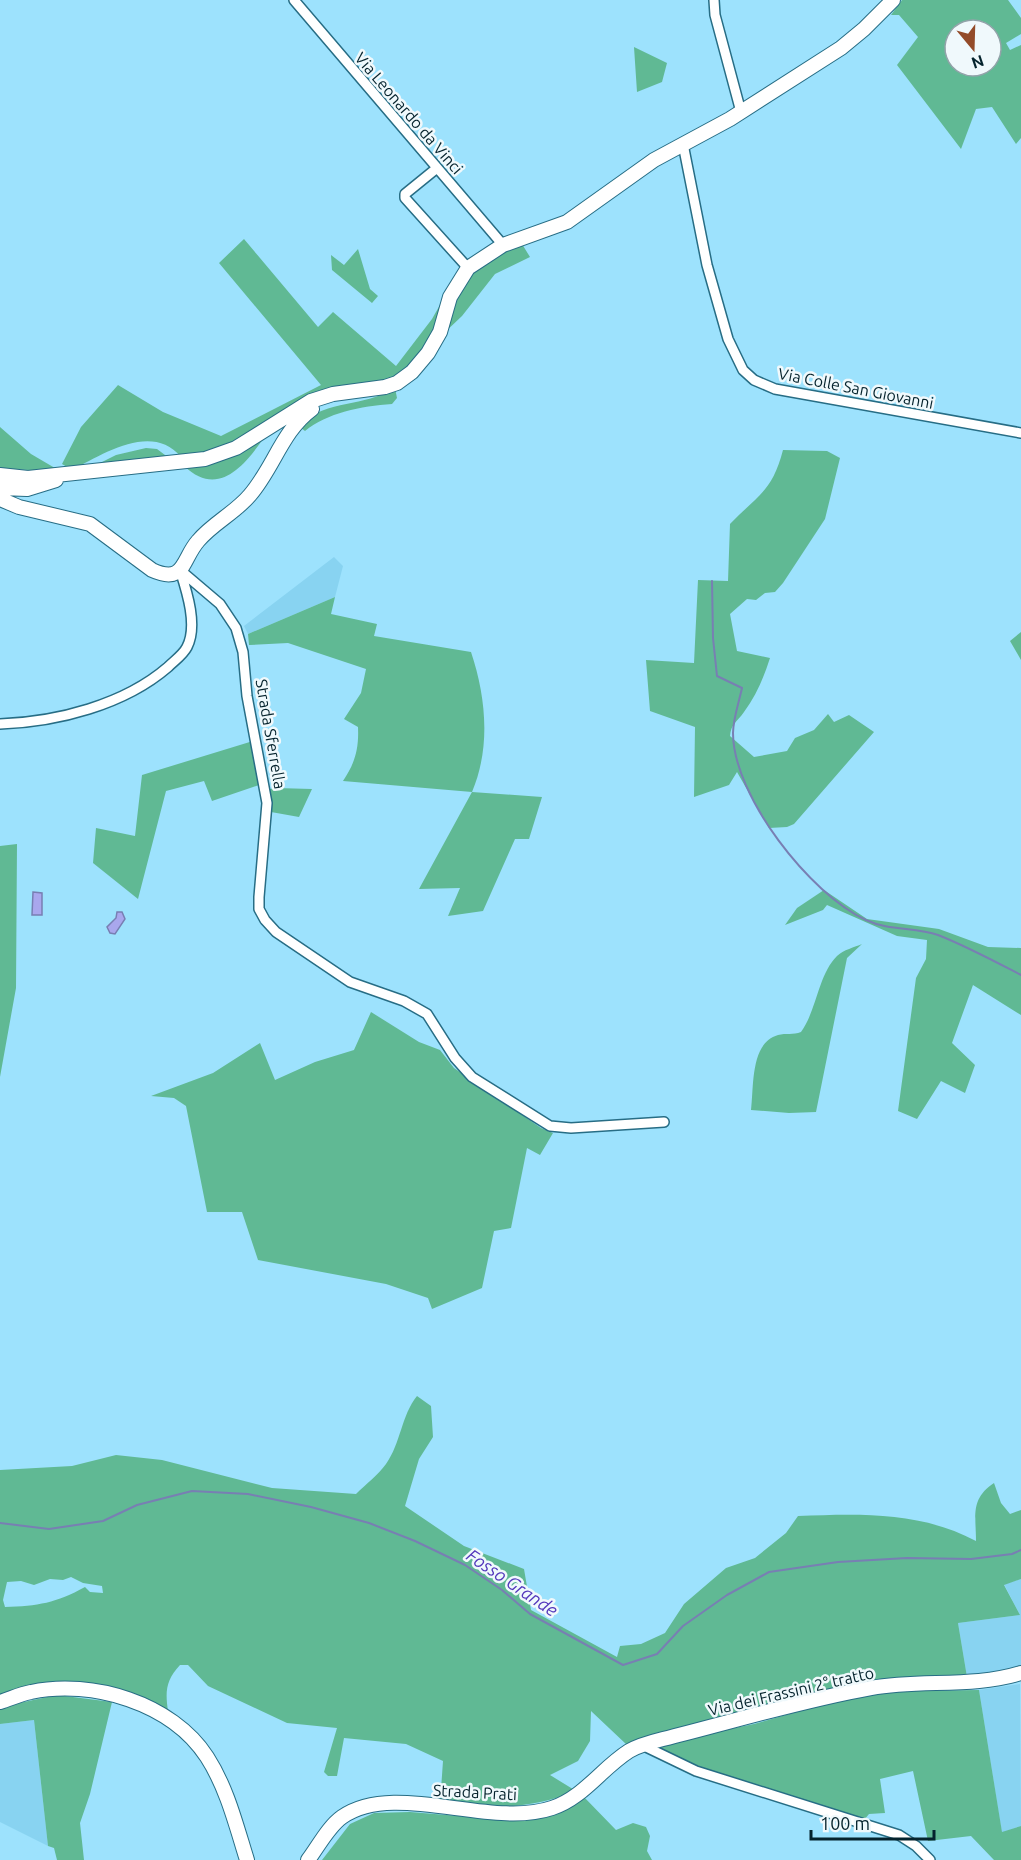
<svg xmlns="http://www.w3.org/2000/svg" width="1021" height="1860" font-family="Ubuntu,sans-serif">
	<rect width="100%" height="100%" fill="#9de2fd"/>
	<path fill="#88d3f1" d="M334 557 343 566 335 597 248 634 244 626Z
		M1021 1579V1667L1002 1673 967 1677 958 1623 1020 1615 1004 1584Z
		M1020 1684 1021 1826 1002 1833 979 1690Z
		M34 1720 48 1846 0 1822V1724Z"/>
	<path fill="#60b994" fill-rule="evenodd" d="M902 0H1008L1021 18V34L1006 43 1010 50 1021 45V138L1016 144 992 107 976 109 961 149 897 65 918 37 899 15H891ZM955 30H991V66H955Z
		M634 47 667 63 662 82 637 92Z
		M244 239 318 327 333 312 396 366 432 319 449 289 468 264 522 244 530 257 495 274 462 316 401 374C377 386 348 381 324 391 273 414 239 450 181 457 152 422 103 454 72 470L62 464 81 427 118 385 163 412 221 436 321 385 219 263Z
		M358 249 370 289 378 296 372 303 332 270 331 255 344 265Z
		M395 388 397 398 392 404C361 406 327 413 305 431L297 425C331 398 362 408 395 388Z
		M0 427 31 454 60 471 0 469Z
		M265 436C246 464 219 499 184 466Z
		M146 448 157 449 169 458 94 466 116 455Z
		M783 450 827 451 840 458 825 519 783 583 775 592 765 593 756 600 747 599 730 614 737 651 770 658C764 677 756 696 744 712 737 722 731 724 730 736L754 757 787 751 795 738 814 730 828 714 834 722 849 715 874 732 794 824 787 827 769 828 737 772 729 785 694 797 695 727 650 711 646 660 694 663 698 580 728 581 730 524C758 495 772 492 783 450Z
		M335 597 331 614 377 624 374 636 471 652C486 697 491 747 472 792L542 797 529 839H515L483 911 448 916 460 888 419 889 472 792 343 781C355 763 359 749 358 727L344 719 361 693 366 669 288 643 249 645 248 634Z
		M1021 632V660L1010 641Z
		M253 741 262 784 212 801 204 781 166 791 138 899 93 863 96 828 135 836 142 775Z
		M276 788 312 789 299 817 271 812 270 789Z
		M17 844 16 988 0 1077V846Z
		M824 890 867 919 939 929 988 947 1021 948V1015L973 985 952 1043 975 1065 965 1093 941 1081 917 1119 898 1111 916 978 926 959 927 940 897 936 827 905 823 910 785 925 797 908Z
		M862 944 847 958 816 1112 789 1113 751 1110C754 1087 750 1043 778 1035 786 1033 793 1035 801 1032 817 1010 818 975 837 956 843 950 855 947 862 944Z
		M371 1012 419 1042 440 1050 454 1068 541 1128 553 1133 540 1155 527 1148 511 1228 494 1231 482 1288 432 1309 428 1298 386 1284 258 1260 242 1212H207L186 1106 174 1098 151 1096 213 1073 260 1043 275 1080 315 1062 354 1050Z
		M417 1396 431 1406 433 1437 419 1459 405 1506 464 1546 524 1569 531 1610 617 1657 620 1646 641 1644 665 1633 684 1604 726 1568 755 1558 786 1533 798 1516C860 1514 919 1511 976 1541 976 1516 970 1499 994 1483L1001 1503 1010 1514 1021 1510V1579L1004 1585 1020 1615 958 1623 967 1677 886 1679 852 1685 627 1745 591 1711 590 1741 578 1761 550 1775 576 1791C526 1811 493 1807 440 1804L443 1761 406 1744 344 1738 337 1776H328L324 1772 337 1728 287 1723 208 1686 188 1665H180C166 1680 165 1691 168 1711L139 1698 101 1690 0 1695V1470L72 1466 116 1455 162 1460 272 1488 356 1494C366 1484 378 1475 386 1464 401 1443 401 1416 417 1396ZM71 1577 83 1583 102 1586 103 1593 90 1592 85 1587C56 1603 38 1606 5 1607L3 1600 7 1582 21 1581 34 1585 50 1579 63 1580Z
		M979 1690 1002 1832 1021 1826V1860H994L971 1836 928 1841 913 1771 880 1779 885 1813 869 1814 864 1820 735 1781 662 1753 661 1747 671 1741 754 1724 849 1697 899 1691Z
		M57 1695 112 1702 90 1794 80 1823 84 1860H57L54 1848 48 1846 34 1720 0 1724V1707Z
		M583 1796 616 1830 633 1823 646 1827 650 1836 647 1851 652 1860H322L350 1824 374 1813 410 1812 471 1817Z"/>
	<path fill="#a9a7ed" stroke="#787fb3" stroke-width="1.5" d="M33 892 42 893V915H32Z
		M117 912H122L125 919 115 934 110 933 107 927 116 918Z"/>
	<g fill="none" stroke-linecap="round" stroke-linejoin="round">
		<path stroke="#787fb3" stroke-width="2" d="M712 581 713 638 717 676 742 688C739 702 733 719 733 733 733 796 810 894 866 920 889 931 915 927 938 935 966 946 994 961 1021 975
			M0 1523 49 1529 103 1521 137 1505 192 1491 248 1494 311 1507 369 1523 415 1541 465 1565 502 1590 530 1614 623 1665 657 1654 683 1626 727 1595 769 1572 838 1562 907 1558 971 1559 1012 1554 1021 1550"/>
		<g stroke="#276d85" stroke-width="12">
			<path id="street" d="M294 0 503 245
				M714 0 715 15 741 112
				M683 144 707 265 728 339 743 370 754 380 775 389 1021 433
				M437 168 405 194V198L468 268
				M180 570 220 604 236 628 243 652 247 696 267 803 259 897V909L265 920 276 932 350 982 404 1001 427 1014 455 1058 472 1077 550 1126 571 1128 664 1122
				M0 724C57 722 124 705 168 667 174 661 183 655 187 647 198 626 187 592 180 570
				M642 1745 696 1771 899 1835 916 1846 930 1860"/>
		</g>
		<g stroke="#276d85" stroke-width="16">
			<path id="secondary" d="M0 475 28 478 205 459 236 448 311 401 333 394 385 387 397 383 412 372 428 353 440 332 450 297 468 268 503 245 567 222 654 160 730 119 841 48 864 29 893 0
				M0 488 27 489 56 480
				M0 499 19 507 90 524 152 570C185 585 182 559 198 541 213 523 235 513 250 495 274 467 282 431 312 409
				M0 1702C10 1699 20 1694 31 1692 92 1679 172 1703 207 1757 227 1788 236 1825 247 1860
				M308 1860C318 1847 328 1827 342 1817 395 1780 490 1829 552 1808 583 1798 602 1768 629 1751 639 1745 651 1742 663 1739 731 1722 803 1700 871 1688 921 1679 973 1688 1021 1673"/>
		</g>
		<use href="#street" stroke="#fff" stroke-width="9"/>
		<use href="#secondary" stroke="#fff" stroke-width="14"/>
	</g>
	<g text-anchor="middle" stroke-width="5" stroke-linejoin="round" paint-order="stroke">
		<g font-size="16" fill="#05232d" stroke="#f0f9fc">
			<text transform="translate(409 113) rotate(49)" y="6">Via Leonardo da Vinci</text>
			<text transform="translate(856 388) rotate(11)" y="6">Via Colle San Giovanni</text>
			<text transform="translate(271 734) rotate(80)" y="6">Strada Sferrella</text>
			<text transform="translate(791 1691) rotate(-13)" y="6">Via dei Frassini 2° tratto</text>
			<text transform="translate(475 1792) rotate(3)" y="6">Strada Prati</text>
		</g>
		<g font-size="18" font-style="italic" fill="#5338bc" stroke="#f0f9fc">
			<text transform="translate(512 1583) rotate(34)" y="6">Fosso Grande</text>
		</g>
	</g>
	<g transform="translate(973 48) rotate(161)"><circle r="28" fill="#f0f9fc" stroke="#92a3a9" stroke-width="1.5"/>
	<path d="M0-4.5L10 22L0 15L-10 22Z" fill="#934b29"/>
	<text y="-9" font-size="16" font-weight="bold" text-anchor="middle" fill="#05232d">N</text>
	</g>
	<path d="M811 1830v9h123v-9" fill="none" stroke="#05232d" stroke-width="3"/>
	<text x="820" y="1830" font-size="18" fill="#05232d" stroke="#f0f9fc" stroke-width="4.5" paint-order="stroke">100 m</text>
</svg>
